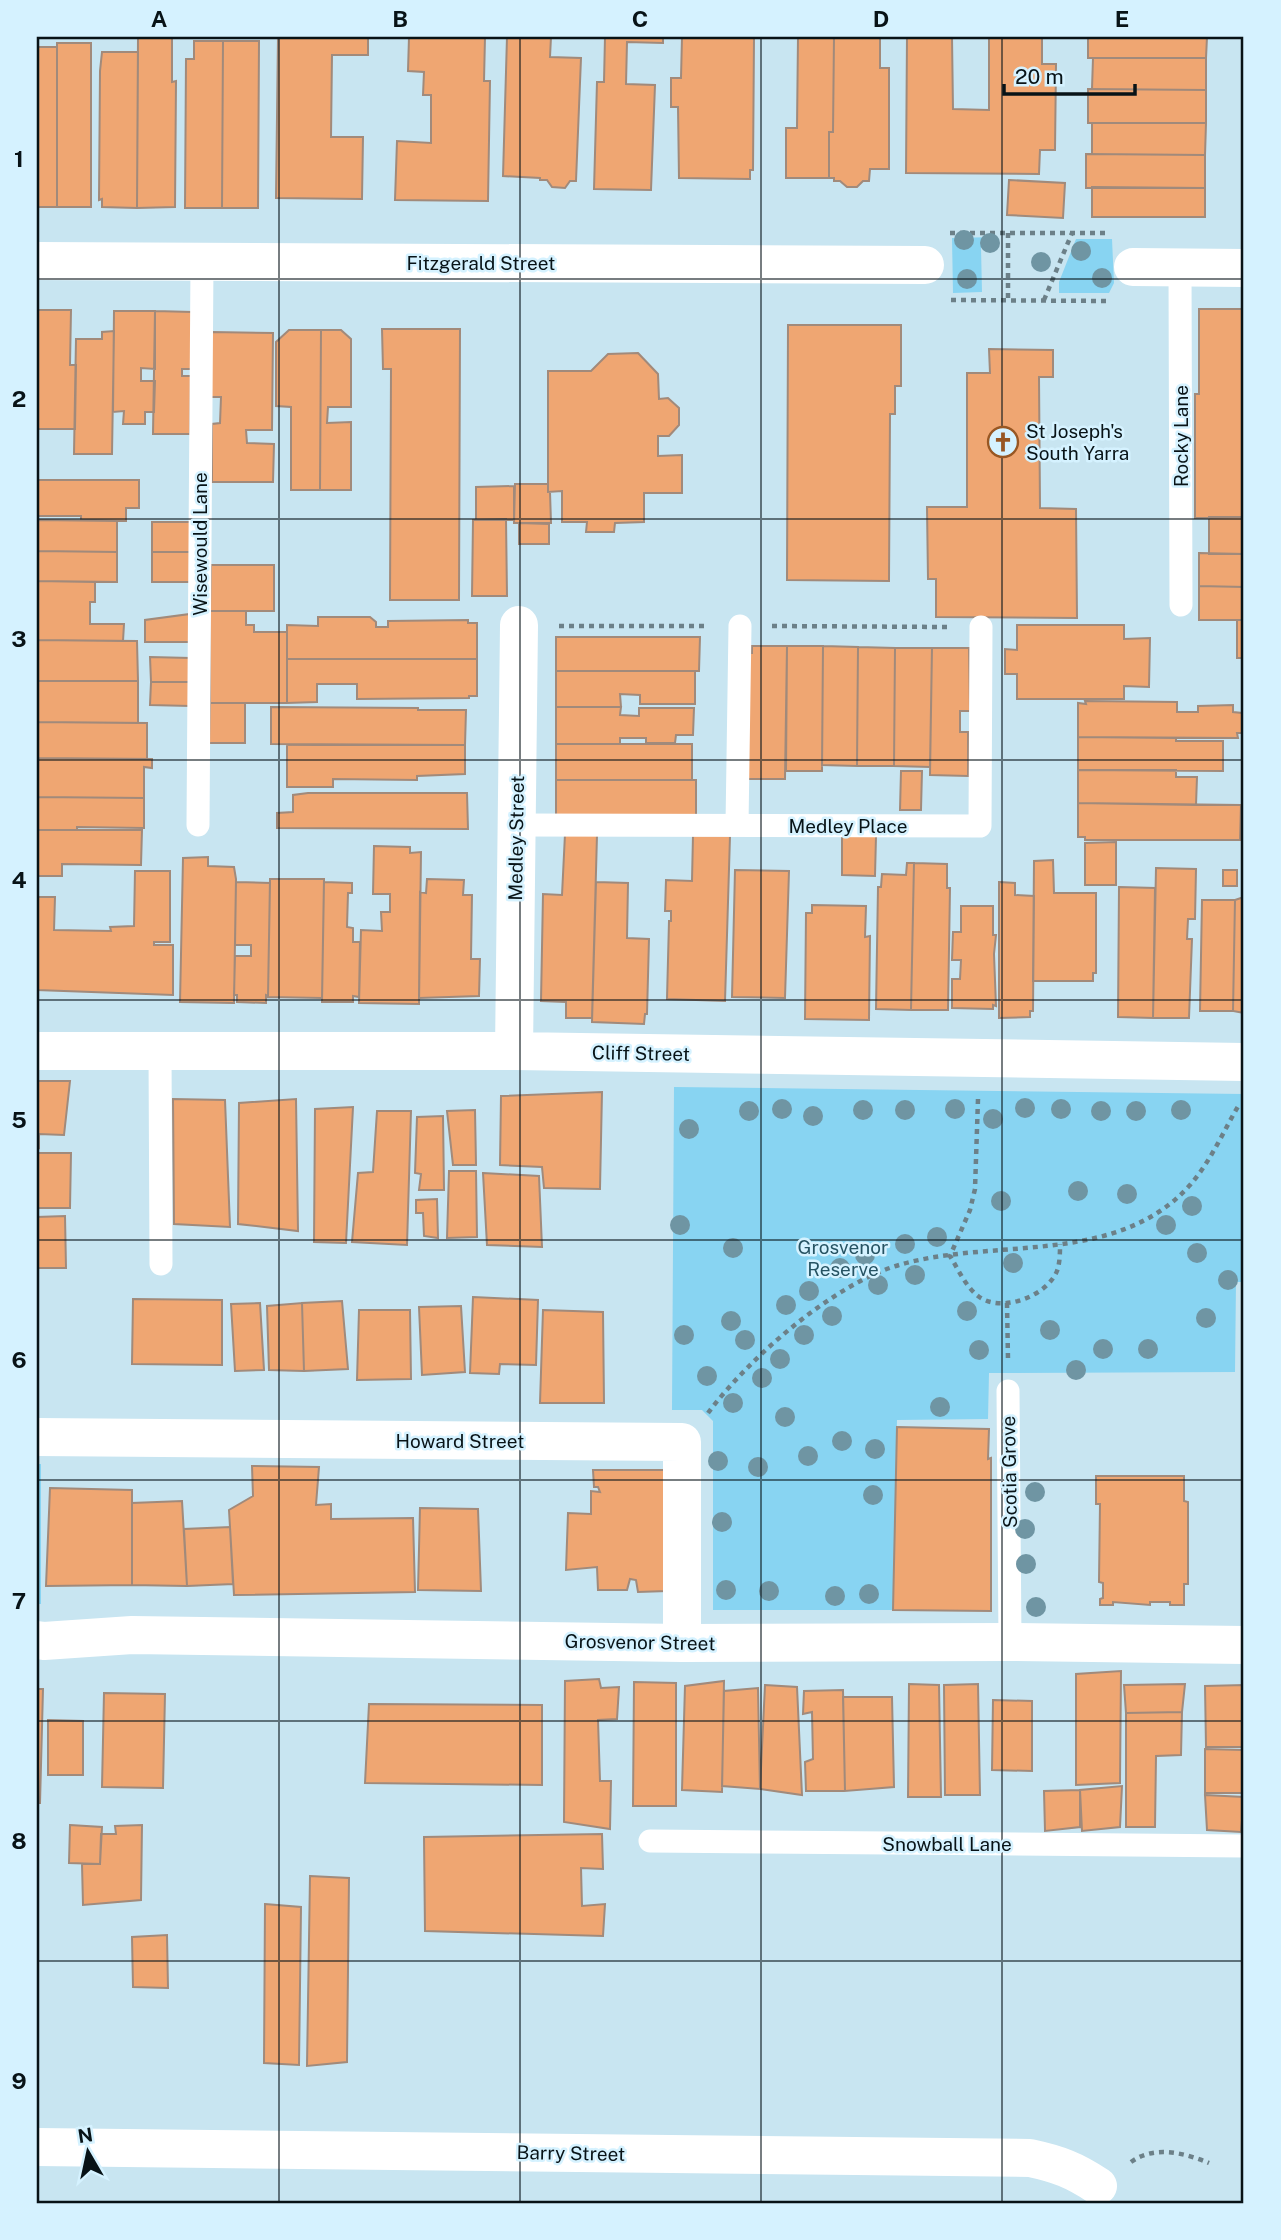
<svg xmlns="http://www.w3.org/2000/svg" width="1281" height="2240" font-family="'Public Sans',sans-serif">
	<rect width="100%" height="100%" fill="#c8e5f1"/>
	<path fill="#88d4f2" d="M996 237V247H981L982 292 953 293 952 238Z
		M1076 239H1112L1114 283 1109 293H1059V282Z
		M674 1087 1244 1094V1282H1236L1235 1372 989 1373 988 1419 897 1420 893 1610H713V1421L702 1410H672Z
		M37 1464H41V1604H37Z"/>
	<path fill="#efa672" stroke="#a18a7b" stroke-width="2" d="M278 37H368V55H332L331 137H363L362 199 276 198Z
		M409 37H485L484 81H490L488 201 395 200 397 141 431 143V95H423L424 72 408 71Z
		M507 37H551L550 57 581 58 576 181H570L565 188 552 187 547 180H540V178L503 176Z
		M605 37H663V43L627 42 626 84 655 85 651 190 594 189 597 82H604Z
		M682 37H754L753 170H750V179L679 178 678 107H671V78H681Z
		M798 37H834L833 132H829V178H786V128H797Z
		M834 37H880V68H889V169H870L869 181H863L857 187H847L840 181H834V178H829V132H833Z
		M907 37H952L953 109 989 110V37H1042V64H1056L1055 150H1040L1039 174 906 173Z
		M1088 37H1207L1206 58H1088Z
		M138 38H172V82L176 81 175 207 137 208Z
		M194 41H223L222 208H185L186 59H194Z
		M223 41H259L258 208H222Z
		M57 43H91V207H57Z
		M37 47H57V207H37Z
		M102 52H138L137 208 102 207V199L99 200 100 71Z
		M1093 58H1206V90L1092 89Z
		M1088 89 1206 90V123H1088Z
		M1092 123H1206L1205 155 1092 154Z
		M1086 154 1205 155V188H1086Z
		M1009 180 1065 183 1063 218 1007 215Z
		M1092 187 1205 188V217H1092Z
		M1199 309H1244V517L1195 518V394H1199Z
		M37 310H71L70 365H76L75 429H37Z
		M114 311H155V369L141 368V381H155L154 412H145V424H123L124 411 113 412Z
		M155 311 192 312 191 369H182V376H191L190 434H153Z
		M788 325H901V386H895V414H890L889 581 787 580Z
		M382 329H460L459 600H390L391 369H383Z
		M289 330H321L320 490H291V407L276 406V342Z
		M321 330H341L351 339V407H328L327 423 351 422V490H320Z
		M114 331 112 454H74L76 339H102V332Z
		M211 332 273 333 272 430H246L247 443 274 444 273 482H212V424L220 423 221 397H211Z
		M989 349 1053 350V377H1039L1040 508 1076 509 1077 618 936 617V579H928L927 507H967V373H990Z
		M638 353 658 374 659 399 668 398 679 408V425L669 436H658V456L682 455V493H644V522L615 523 614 532H586L587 522H562V491L548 492V371H591L608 354Z
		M37 480H139V508H126V521L81 520V516H37Z
		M515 484H548V492H550L551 523H514Z
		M514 486V520H476V487Z
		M1209 517H1244V554H1209Z
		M506 519 507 596H472L473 520Z
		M37 520 117 521V552L37 551Z
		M152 522H191V552H152Z
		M519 523 549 524V544H519Z
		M37 551 117 552V582L37 581Z
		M152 552H191V582H152Z
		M1199 553 1244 554V587L1199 586Z
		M211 565H274V611H210Z
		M37 581 95 582V602H90V624H124L123 641 37 640Z
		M1199 586 1244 587V620H1199Z
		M210 611H246V625H254V632H287V703H210Z
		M190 614V642H145V620Z
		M318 617H370L376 622V627H388V621L468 620V623H477V659H287V625L318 626Z
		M1237 620H1244V658H1237Z
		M1017 625H1124V639L1150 638 1149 687 1124 686V699H1017V674H1005V649L1017 650Z
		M556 637H700L699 671H556Z
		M37 640 137 641 138 681H37Z
		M752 646H787L785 779H746L747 653H752Z
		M787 646H823L822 771H786Z
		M823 646 858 647 857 766 822 765Z
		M858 647 895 648 894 766H857Z
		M895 648H932L930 767 894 766Z
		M932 648H969L970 711H960V732H968V776L930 775Z
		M150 657 190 658V682H151Z
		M287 659H477V696H469V698L357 699V684H317V702L287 703Z
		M556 671H695V704H640V695L620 694 621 707H556Z
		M37 681H138V723L37 722Z
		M151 682H190V706L150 705Z
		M1085 701 1177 702V712H1198V706L1233 705V712L1242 713V733H1237L1238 738 1078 737V703L1086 704Z
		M210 703H245V743H209Z
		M271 707 418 708V710H466L465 745 271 744Z
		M556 707H621L620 715 639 716V708H694L693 735H676L675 743H646V738H620V744H556Z
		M37 722 147 723V759L37 758Z
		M1078 737 1176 738V741H1223V771L1078 770Z
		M556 744H692V780H556Z
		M287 745H465V774L417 776V780L333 779V787H287Z
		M37 758 152 759V768L144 767V798L37 797Z
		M1078 770H1176V777H1197L1196 805 1078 803Z
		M901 771H922L921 810H900Z
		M556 780H696V815H556Z
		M308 793H467L468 829 277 828V813L293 812V795Z
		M37 797 144 798V828L77 827V830H37Z
		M1078 803 1241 805 1240 840H1085V837H1078Z
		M37 830H142L141 865 62 864V876H37Z
		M565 834 597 835 592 1018H566V1002L541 1001 543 894 562 895Z
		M693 835 730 836 725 1001 667 999 669 921H671V911H665L666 880 692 881Z
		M842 836H876L875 876 842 875Z
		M1116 842V885H1085V843Z
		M374 846 410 847V853L421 852 419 1004 359 1003 361 930 382 931 381 912H390V894H373Z
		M208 857V866L234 867 236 879 234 1003 180 1002 183 858Z
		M1053 860 1054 893H1096V973H1093V981H1033L1034 861Z
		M907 863H914L911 1010 876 1009 878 887H881L882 874 906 875Z
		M914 863 947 864V888H950L948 1010H911Z
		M1156 868 1196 869 1195 919H1188L1187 939H1192L1189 1018H1153Z
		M735 870 789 871 785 998 732 997Z
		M1223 870H1237V886H1223Z
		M135 871H170V942H154V945H173V995L37 990V897H55L54 930 111 931 110 927 134 926Z
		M270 879H324L322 998 268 997Z
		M427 879 464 880 463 895H472L471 959H480L479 996 419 998 420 892 426 893Z
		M236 882 270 883 268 996 266 995V1003L237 1002V995H234L235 956H251V945H235Z
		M324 882 352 883V893H348L347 927 353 928V942H360L359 997 353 996V1002H322Z
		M596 882 628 883 627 938 649 939 647 1014H645L644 1024 592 1022Z
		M999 882 1015 883V895L1034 896 1033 1011H1030V1017L999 1018Z
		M1119 887 1155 888 1153 1018 1118 1017Z
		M1244 897V1013L1233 1011 1235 900Z
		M1202 900H1235L1233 1011H1200Z
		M812 905 866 906 865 937 870 936 869 1020 805 1019 806 913H812Z
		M961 906H993V935H996L994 954 996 1006 993 1005V1009L952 1008V979H960L961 960H952L953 932H961Z
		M37 1081H70L64 1135 39 1134V1148L37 1147Z
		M602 1092 600 1189 544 1188 542 1167 500 1165 501 1096Z
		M173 1099 225 1100 230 1227 174 1224Z
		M296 1099 298 1231 238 1224 239 1103Z
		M353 1107 346 1243 314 1242 315 1109Z
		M475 1110 476 1165H453L447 1111Z
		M377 1111H411L407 1245 352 1242 358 1173 373 1172Z
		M443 1116 444 1190H419L421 1174 415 1173 417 1117Z
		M37 1153H71L70 1208H37Z
		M449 1171H476L477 1237 447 1238Z
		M483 1173 539 1176 542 1247 487 1245Z
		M437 1199 438 1238 424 1236 423 1213H416V1200Z
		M65 1216 66 1268H37V1217Z
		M473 1297 538 1300 536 1365 500 1364 499 1374 470 1373Z
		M133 1299 222 1300V1365L132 1364Z
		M342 1301 348 1369 304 1371 302 1303Z
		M260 1303 264 1370 235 1371 231 1304Z
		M302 1303 304 1371 269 1370 267 1306Z
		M461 1306 465 1372 422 1375 419 1307Z
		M359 1310H410L411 1379 357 1380Z
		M543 1310 603 1312 604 1403H540Z
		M897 1427 989 1429 988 1459 991 1458V1611L893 1610Z
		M252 1466 319 1467 316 1505 331 1504V1519L413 1518 415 1592 234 1595 229 1510 253 1496Z
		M593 1470H668L667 1591 638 1592 636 1580 630 1579 627 1590H598L597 1567 566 1570 568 1513 591 1514V1491L600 1492 598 1487H594Z
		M1096 1476H1184V1501L1188 1502V1584H1184V1605H1170V1602H1150V1605L1113 1602V1605H1100V1599L1103 1598V1583L1099 1582 1100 1504H1096Z
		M50 1488 132 1490V1585L46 1586Z
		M182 1501 187 1586 132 1585V1503Z
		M420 1508 478 1509 481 1591 418 1590Z
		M230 1527 233 1584 187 1586 184 1529Z
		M1121 1671 1120 1783 1076 1785V1674Z
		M599 1679 601 1688 619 1687 617 1719 598 1720 600 1781H611L610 1829 564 1822 565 1681Z
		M724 1681 722 1792 682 1790 685 1686Z
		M634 1682 676 1683V1806H633Z
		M909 1684 939 1685 941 1797H908Z
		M978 1684 980 1795H945L944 1685Z
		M1185 1684 1182 1712 1126 1713 1124 1685Z
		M765 1685 797 1687 802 1795 760 1789Z
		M1244 1685V1747H1206L1205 1686Z
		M758 1688 760 1789 722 1786 724 1691Z
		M37 1689H43L40 1803H37Z
		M843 1690 845 1791H806L805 1762 813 1759 812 1712 803 1714 804 1691Z
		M104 1693 165 1694 163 1788 102 1787Z
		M843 1697H892L894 1787 845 1791Z
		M993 1700 1032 1701V1771L992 1770Z
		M369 1704 542 1705V1785L365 1783Z
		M1182 1712 1181 1755 1156 1756 1155 1827H1126V1713Z
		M48 1720 83 1721V1775H48Z
		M1205 1749 1244 1750 1243 1793H1205Z
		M1122 1786 1120 1827 1082 1831 1080 1790Z
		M1080 1790V1827L1045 1831 1044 1791Z
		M1205 1795 1244 1797 1241 1832 1207 1830Z
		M70 1825 102 1827 100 1864 69 1863Z
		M142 1825 141 1900 83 1905 82 1864H100L101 1834H116L115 1826Z
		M602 1834 603 1869 581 1868 582 1906 605 1904 603 1936 425 1931 424 1837Z
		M310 1876 349 1878 347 2062 307 2066Z
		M265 1904 301 1907 299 2065 264 2063Z
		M167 1935 168 1988 133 1987 132 1937Z"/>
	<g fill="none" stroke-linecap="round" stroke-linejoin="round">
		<path stroke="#6c8088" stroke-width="4.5" stroke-dasharray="5 5" stroke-linecap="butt" d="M950 233H1109
			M1008 233V300
			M951 300 1107 301
			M1044 300 1072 233
			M559 626H708
			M772 626 949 627
			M978 1099 975 1189 970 1210 950 1256C958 1269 966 1287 978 1296 1001 1314 1047 1296 1057 1271 1060 1263 1060 1252 1060 1244
			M1007 1303 1008 1359
			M708 1413C749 1358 833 1284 899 1265 994 1237 1117 1267 1190 1185 1211 1161 1224 1130 1240 1103
			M1131 2162C1154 2145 1185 2153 1209 2163"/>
		<path stroke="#fff" stroke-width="23" d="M1180 268 1181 605
			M198 825 202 262
			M517 825 980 826 981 627
			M737 825 740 626
			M160 1051 161 1264
			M1008 1391 1010 1642
			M650 1841 1244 1846"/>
		<path stroke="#fff" stroke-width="38" d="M37 261 925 265
			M1133 267 1244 268
			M37 1051H514L1244 1062
			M514 1051 519 625
			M37 1437 682 1442V1643
			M37 1640 44 1641 132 1635 682 1643 1010 1642 1244 1645
			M37 2147 1030 2158C1058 2164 1074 2170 1098 2186"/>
	</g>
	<g fill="#6f95a3">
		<circle cx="964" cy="240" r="10"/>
		<circle cx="990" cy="243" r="10"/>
		<circle cx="1081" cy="251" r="10"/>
		<circle cx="1041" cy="262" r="10"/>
		<circle cx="1102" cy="278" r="10"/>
		<circle cx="967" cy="279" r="10"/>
		<circle cx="1025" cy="1108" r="10"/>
		<circle cx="782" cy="1109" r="10"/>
		<circle cx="955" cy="1109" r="10"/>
		<circle cx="1061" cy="1109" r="10"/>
		<circle cx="863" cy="1110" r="10"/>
		<circle cx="905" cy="1110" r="10"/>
		<circle cx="1181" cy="1110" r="10"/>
		<circle cx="749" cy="1111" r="10"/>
		<circle cx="1101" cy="1111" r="10"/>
		<circle cx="1136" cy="1111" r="10"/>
		<circle cx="813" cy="1116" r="10"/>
		<circle cx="993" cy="1119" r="10"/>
		<circle cx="689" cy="1129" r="10"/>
		<circle cx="1078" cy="1191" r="10"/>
		<circle cx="1127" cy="1194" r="10"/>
		<circle cx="1001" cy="1201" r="10"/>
		<circle cx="1192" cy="1206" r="10"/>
		<circle cx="680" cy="1225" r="10"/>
		<circle cx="1166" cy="1225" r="10"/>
		<circle cx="937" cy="1237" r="10"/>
		<circle cx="905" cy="1244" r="10"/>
		<circle cx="733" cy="1248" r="10"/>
		<circle cx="1197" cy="1253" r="10"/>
		<circle cx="865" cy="1255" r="10"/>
		<circle cx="1013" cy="1263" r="10"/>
		<circle cx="840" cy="1268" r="10"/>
		<circle cx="915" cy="1275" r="10"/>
		<circle cx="1228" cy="1280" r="10"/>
		<circle cx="878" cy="1285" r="10"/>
		<circle cx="809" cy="1291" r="10"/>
		<circle cx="786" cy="1305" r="10"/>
		<circle cx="967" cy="1311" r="10"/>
		<circle cx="832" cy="1316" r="10"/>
		<circle cx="1206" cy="1318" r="10"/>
		<circle cx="731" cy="1321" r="10"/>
		<circle cx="1050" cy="1330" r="10"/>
		<circle cx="684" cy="1335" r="10"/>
		<circle cx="804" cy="1335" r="10"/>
		<circle cx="745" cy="1340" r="10"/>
		<circle cx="1103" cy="1349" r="10"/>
		<circle cx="1148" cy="1349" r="10"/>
		<circle cx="979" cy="1350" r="10"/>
		<circle cx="780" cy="1359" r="10"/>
		<circle cx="1076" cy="1370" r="10"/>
		<circle cx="707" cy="1376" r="10"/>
		<circle cx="762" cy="1378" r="10"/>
		<circle cx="733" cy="1403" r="10"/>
		<circle cx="940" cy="1407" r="10"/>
		<circle cx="785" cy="1417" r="10"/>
		<circle cx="842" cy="1441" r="10"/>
		<circle cx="875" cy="1449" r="10"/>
		<circle cx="808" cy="1456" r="10"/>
		<circle cx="718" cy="1461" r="10"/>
		<circle cx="758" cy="1467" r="10"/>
		<circle cx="1035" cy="1492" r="10"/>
		<circle cx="873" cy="1495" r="10"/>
		<circle cx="722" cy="1522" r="10"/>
		<circle cx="1025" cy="1529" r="10"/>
		<circle cx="1026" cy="1564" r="10"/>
		<circle cx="726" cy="1590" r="10"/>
		<circle cx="769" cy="1591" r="10"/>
		<circle cx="869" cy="1594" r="10"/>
		<circle cx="835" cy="1596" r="10"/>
		<circle cx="1036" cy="1607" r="10"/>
	</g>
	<path fill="none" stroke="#081317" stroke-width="2" stroke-opacity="0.55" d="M279 37V2203M520 37V2203M761 37V2203M1002 37V2203M37 279H1244M37 519H1244M37 760H1244M37 1000H1244M37 1240H1244M37 1480H1244M37 1721H1244M37 1961H1244"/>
	<defs>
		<g id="church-ring" transform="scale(1.575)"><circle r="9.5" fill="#d5f2ff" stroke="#985723" stroke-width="1.5"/><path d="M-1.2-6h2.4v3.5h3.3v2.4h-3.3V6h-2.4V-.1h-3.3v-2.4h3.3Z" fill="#985723"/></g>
	</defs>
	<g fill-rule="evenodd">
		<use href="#church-ring" x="1003" y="442"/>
	</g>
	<g text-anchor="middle" stroke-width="5" stroke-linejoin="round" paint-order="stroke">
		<g font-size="19" fill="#081317" stroke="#d5f2ff">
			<text x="481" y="270">Fitzgerald Street</text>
			<text transform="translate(1181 436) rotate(-90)" y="7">Rocky Lane</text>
			<text transform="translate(200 544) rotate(-90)" y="7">Wisewould Lane</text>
			<text x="848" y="833">Medley Place</text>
			<text transform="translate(516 838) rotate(-89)" y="7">Medley Street</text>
			<text transform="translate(641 1053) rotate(1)" y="7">Cliff Street</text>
			<text x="460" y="1448">Howard Street</text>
			<text transform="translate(1009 1472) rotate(-91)" y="7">Scotia Grove</text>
			<text transform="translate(640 1642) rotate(1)" y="7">Grosvenor Street</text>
			<text x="947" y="1851">Snowball Lane</text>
			<text transform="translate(571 2153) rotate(1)" y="7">Barry Street</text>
		</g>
		<g font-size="19" fill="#081317" stroke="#d5f2ff" text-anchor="start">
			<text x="1026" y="438">St Joseph's<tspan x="1026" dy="22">South Yarra</tspan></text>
		</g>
		<g font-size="19" fill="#265363" stroke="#d5f2ff">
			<text x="843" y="1254">Grosvenor<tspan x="843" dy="22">Reserve</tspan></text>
		</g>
	</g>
	<rect width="1281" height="2240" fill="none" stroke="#d5f2ff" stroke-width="77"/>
	<g transform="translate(88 2152) rotate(351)" stroke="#d5f2ff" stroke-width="5" paint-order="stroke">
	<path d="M0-5L12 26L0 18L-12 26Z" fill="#081317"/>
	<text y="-10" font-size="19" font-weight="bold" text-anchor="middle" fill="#081317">N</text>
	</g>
	<path d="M1004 84v10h131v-10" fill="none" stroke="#081317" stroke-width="3.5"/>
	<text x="1015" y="84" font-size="21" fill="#081317" stroke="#d5f2ff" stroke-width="5" paint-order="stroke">20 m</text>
	<rect x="38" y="38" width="1204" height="2164" fill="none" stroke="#081317" stroke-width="2.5"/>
	<g font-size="23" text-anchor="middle" font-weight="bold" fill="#081317">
		<text x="159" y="27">A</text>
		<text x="400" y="27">B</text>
		<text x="640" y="27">C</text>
		<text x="881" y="27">D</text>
		<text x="1122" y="27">E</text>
		<text x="19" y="167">1</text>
		<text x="19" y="407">2</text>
		<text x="19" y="647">3</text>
		<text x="19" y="888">4</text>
		<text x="19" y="1128">5</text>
		<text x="19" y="1368">6</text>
		<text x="19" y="1609">7</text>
		<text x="19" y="1849">8</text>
		<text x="19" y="2089">9</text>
	</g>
</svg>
